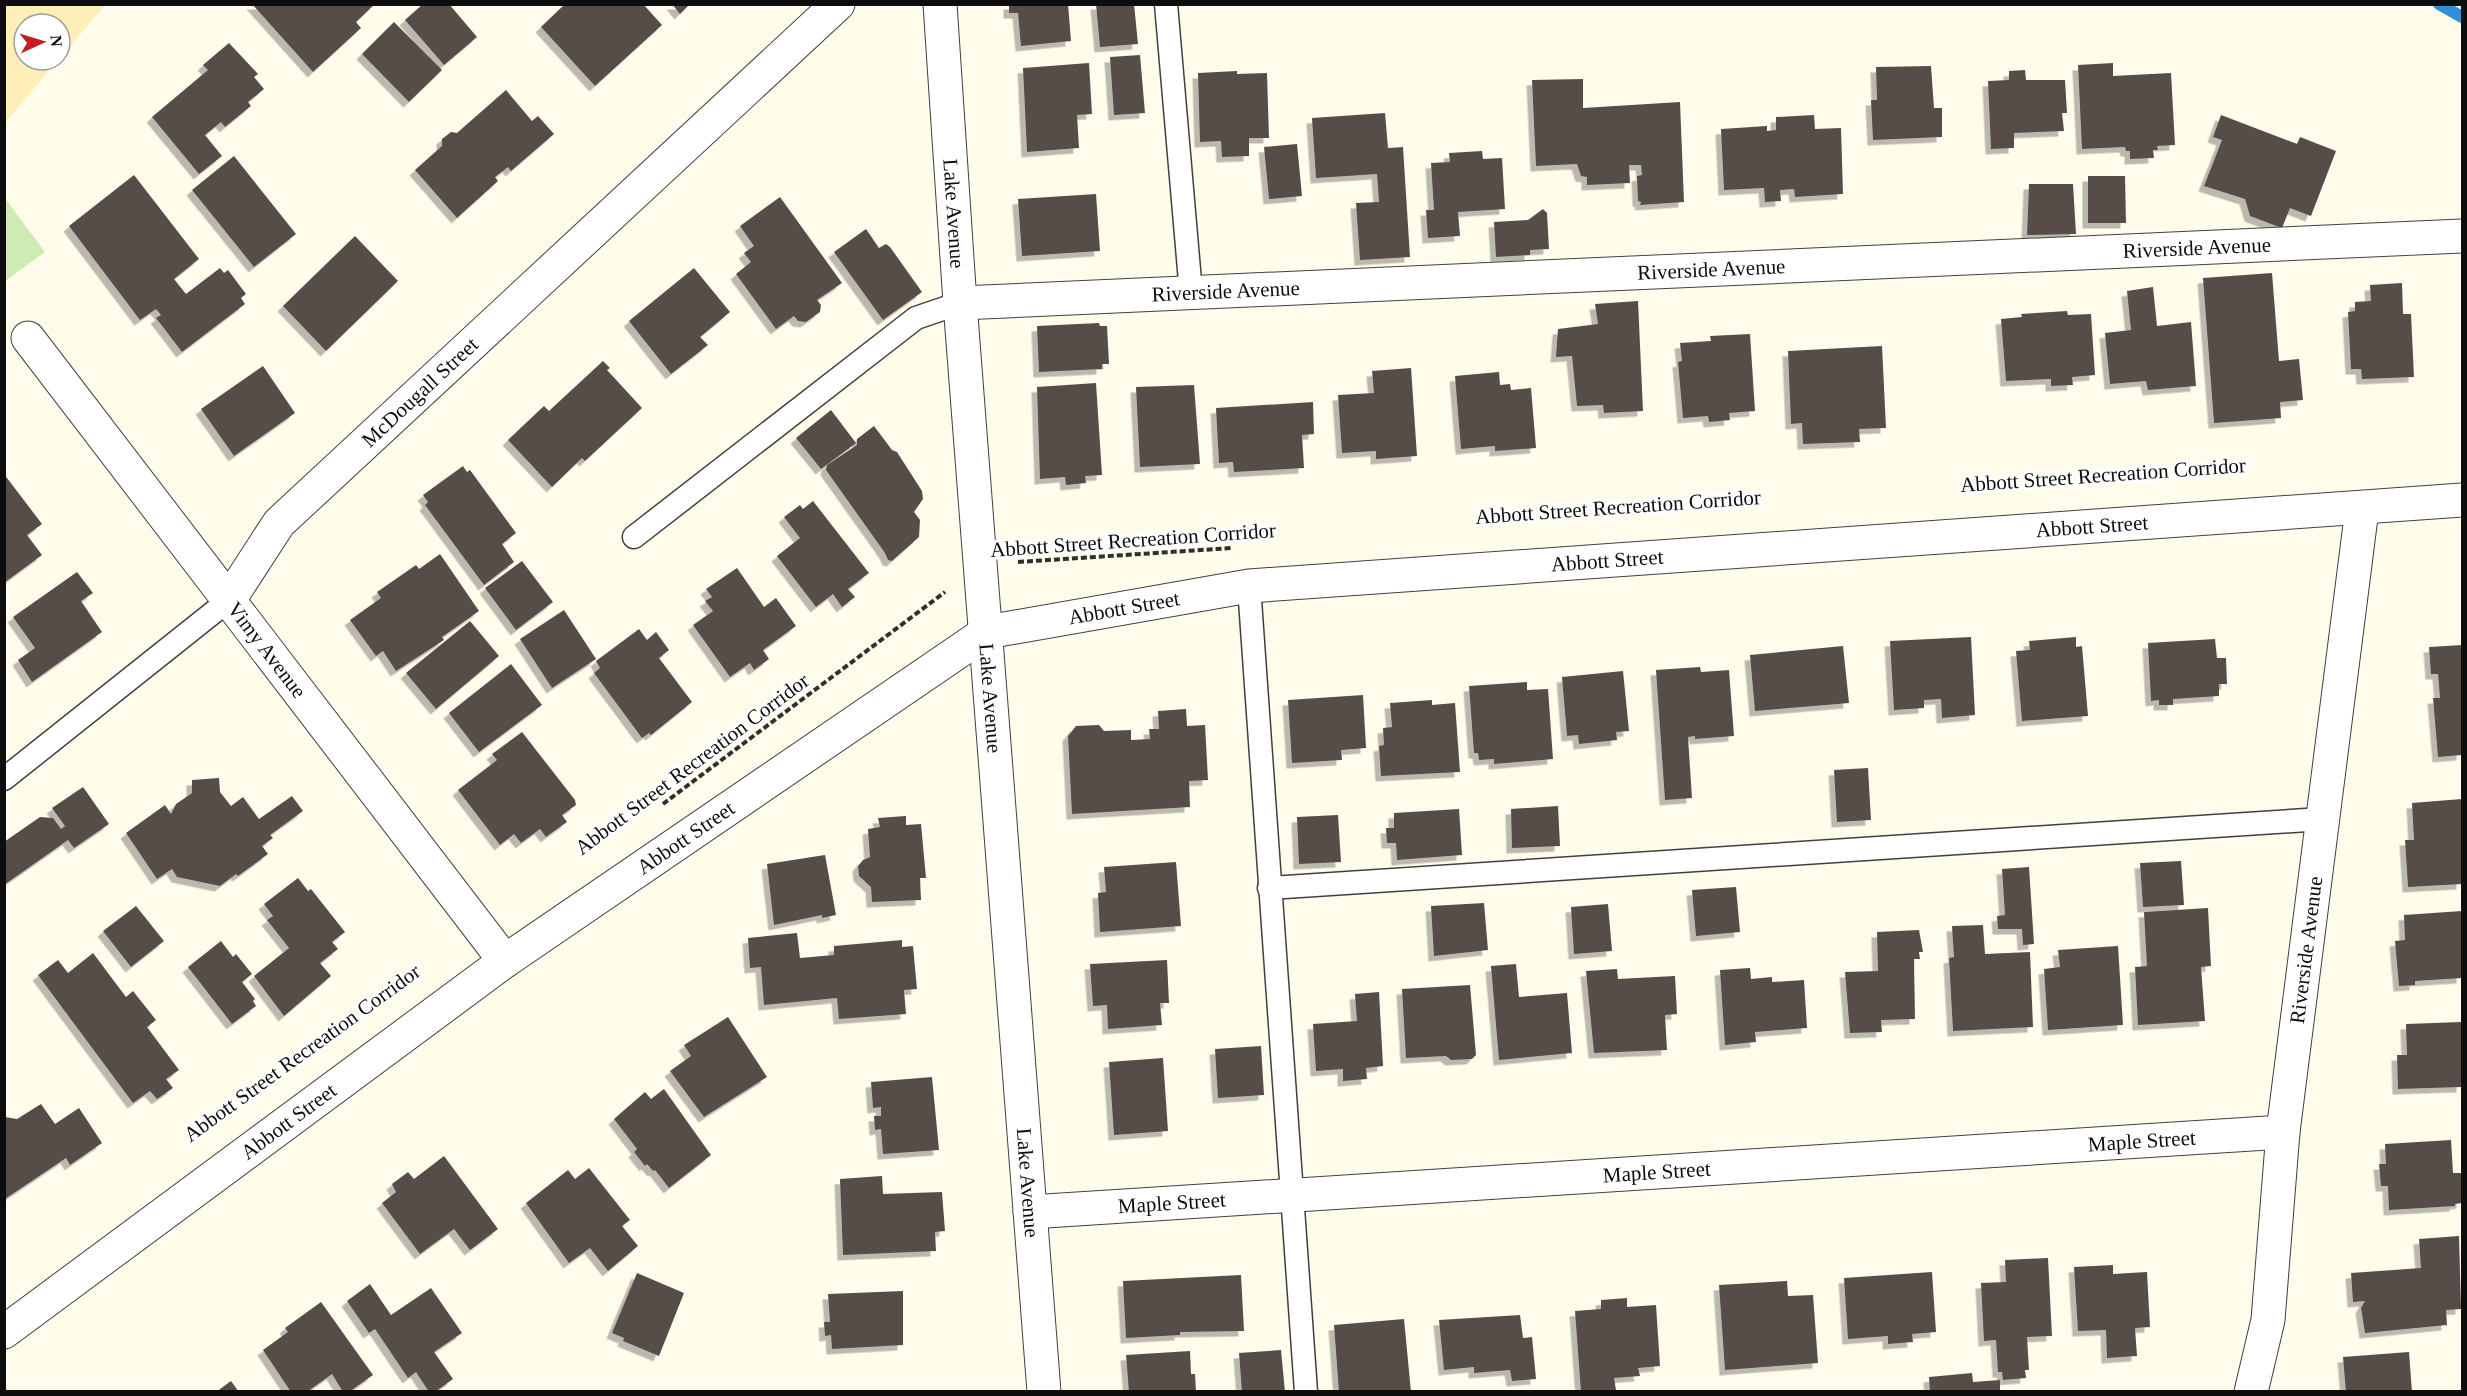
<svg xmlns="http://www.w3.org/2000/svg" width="2467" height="1396" font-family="Georgia,serif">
	<defs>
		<filter id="shadow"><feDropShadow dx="-5.5" dy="5.5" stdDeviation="0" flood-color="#0004"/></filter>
	</defs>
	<rect width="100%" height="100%" fill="#fffcec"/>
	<path fill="#cfebb4" d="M4 197 45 252 5 281H4Z"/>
	<path fill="#fdefb6" d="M5 4 105 5 60 58V24H24V60H58L5 123Z"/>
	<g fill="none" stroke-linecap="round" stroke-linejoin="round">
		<path stroke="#328fd3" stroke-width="12" d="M2439 4 2462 17"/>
	</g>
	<path fill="#564e48" filter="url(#shadow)" d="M252 4H375L356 22 361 28 313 72Z
		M423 4H449L477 37 444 65 405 20Z
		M565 4H643L662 25 595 86 541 27Z
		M672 4H690L680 14Z
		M1009 4H1068L1071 41 1021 46 1018 13H1009Z
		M1096 4H1134L1138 44 1100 47Z
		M394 22 442 70 409 102 362 54Z
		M229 43 258 74 254 77 264 89 248 102 251 106 225 127 221 122 205 135 222 156 199 174 152 117 208 70 203 65Z
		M1140 55 1145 113 1114 115 1110 57Z
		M1089 63 1092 114 1077 115 1079 148 1027 152 1023 68Z
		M2113 63V76L2171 73 2175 145 2157 146 2158 150H2153L2154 158 2130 159V151H2126L2125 147 2082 149 2078 65Z
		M1931 66 1934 108H1942V137L1873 140 1871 100H1877L1876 67Z
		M2025 70 2026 80H2065L2067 113H2062L2064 131 2014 133V148L1991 149 1988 81 2009 80V71Z
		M1237 71V74L1267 73 1269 138H1249V156L1222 157 1221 141 1200 142 1198 73Z
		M1583 79V108L1680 102 1684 202 1640 205 1641 202 1638 201 1637 176 1642 175 1641 165H1629L1630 183 1587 185V177L1581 176 1577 164 1536 166 1532 80Z
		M506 90 532 121 538 116 554 134 511 171 508 167 495 177 498 181 457 218 415 170 442 146V139L451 132 457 133Z
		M1385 113 1388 148 1403 147 1410 257 1360 260 1356 203 1379 202 1377 174 1316 178 1312 118Z
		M1814 115 1815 129 1841 128 1843 194 1795 197 1794 189 1780 190 1781 201 1765 202 1764 188 1724 190 1721 129 1767 126V131L1776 130V117Z
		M2221 115 2297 144 2300 137 2336 151 2311 216 2290 208 2282 228 2250 216 2245 199 2204 186 2222 140 2213 137Z
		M1297 144 1302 196 1269 199 1264 147Z
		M1482 151 1483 159 1502 158 1505 209 1458 212 1460 236 1428 238 1426 210H1434L1431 163 1450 162 1449 153Z
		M234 156 296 234 254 267 192 190Z
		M134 175 199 259 174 279 186 294 220 268 224 273 228 270 246 294 241 298 245 304 182 352 156 318 161 315 156 309 140 320 69 226Z
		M2088 176H2125L2126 223H2088Z
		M2029 184H2073L2076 234 2027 235Z
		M1096 194 1100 251 1022 256 1018 199Z
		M780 197 842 283 817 300 821 305 820 312 806 322 798 321 794 316 776 329 736 274 751 262 744 253 754 246 740 226Z
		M1543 209 1547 213 1549 249 1530 250V255L1496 257 1494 222 1528 220Z
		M866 229 879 248 886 244 890 247 922 292 883 320 834 252Z
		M355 236 398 281 326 351 283 306Z
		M694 268 730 312 700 337 708 345 671 374 629 321Z
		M2272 273 2279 361 2299 359 2303 400 2280 402 2281 418 2214 423 2203 278Z
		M2402 283 2403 314H2411L2414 377 2362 379 2361 369H2351L2348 312 2355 311V302L2371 301 2370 285Z
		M2153 287 2157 326 2191 322 2196 386 2148 390 2146 381 2110 384 2105 333 2131 330 2127 291Z
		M1638 301 1643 411 1604 413 1603 405 1577 406 1572 356 1556 357 1558 329 1598 324 1595 304Z
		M2067 311 2068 315 2091 314 2095 375 2072 377 2073 385 2051 386V379L2006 381 2001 319 2022 317 2021 314Z
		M1099 323 1100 326H1107L1109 364H1102V369L1039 372 1037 326Z
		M1750 334 1755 411 1729 413 1730 420 1709 422 1708 416 1683 418 1678 362 1682 361 1680 343 1711 341 1710 336Z
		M1882 346 1886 428 1859 429 1860 442 1803 444 1802 423 1791 424 1788 351Z
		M603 361 610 368 607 370 642 408 585 461 582 458 552 487 508 440 544 406 549 411Z
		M263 366 295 413 234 456 201 409Z
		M1411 368 1417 456 1376 459V451L1342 453 1338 395 1374 393 1372 371Z
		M1499 372 1500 385 1510 384 1511 390 1531 388 1536 448 1495 451V446L1461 449 1455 376Z
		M1096 383 1102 475 1085 476 1086 483 1066 485 1065 477 1040 479 1037 387Z
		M1194 385 1200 464 1140 467 1136 387Z
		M1313 402 1314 434 1302 435 1304 468 1234 472 1233 462 1219 463 1216 408Z
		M831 410 856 443 821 469 796 438Z
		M874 426 892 450 897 452 922 491 923 499 914 512 920 520 919 537 892 561 888 560 885 553 826 470 827 465 857 445V439Z
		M463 466 467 472 470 470 516 533 502 544 514 562 484 585 425 505 428 502 423 495Z
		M4 474 42 524 27 535 42 555 4 583Z
		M813 501 869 573 848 589 855 597 842 607 833 594 816 607 777 556 800 538 784 517 800 505 803 509Z
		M440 554 479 611 442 637 444 640 396 671 383 651 376 656 350 620 381 598 377 592 416 565 419 569Z
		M522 561 553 602 516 630 485 588Z
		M737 568 764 607 776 598 796 626 763 650 769 659 754 670 750 663 730 677 693 625 713 611 705 601 712 597 706 589Z
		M77 572 93 593 81 601 102 632 32 682 18 660 35 648 13 617Z
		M564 610 596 659 552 688 520 639Z
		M470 621 499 656 436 709 406 673Z
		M639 629 647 640 656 632 669 650 659 658 692 702 651 735 649 733 642 738 594 673 600 668 596 661Z
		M1971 637 1975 715 1942 718 1941 699 1924 700V708L1894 710 1890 641Z
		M2076 637V647L2082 646 2088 716 2022 721 2016 651 2030 650 2029 641Z
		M2215 639 2217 658H2226L2227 684H2219V696L2173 699V705H2159V700L2151 701 2148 643Z
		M2462 645V755L2438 757 2433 698H2440L2438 674H2431L2429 647Z
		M1843 646 1849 703 1755 711 1750 655Z
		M511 664 542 705 479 752 449 713Z
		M1700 667 1701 672 1729 670 1734 736 1695 739V736L1688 737 1692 798 1665 800 1656 670Z
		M1623 671 1629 731 1616 732 1617 740 1579 744 1578 735 1567 736 1562 677Z
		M1527 682V690L1548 689 1553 759 1494 764V759L1479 760 1478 753H1474L1469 686Z
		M1363 695 1366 748 1341 750 1342 760 1292 763 1288 700Z
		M1432 700V705L1455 703 1460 772 1381 776 1379 746 1384 745 1383 728 1392 727 1390 703Z
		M1186 709 1187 726 1205 725 1208 780 1189 781 1190 807 1072 814 1068 736 1076 726 1099 725 1104 731 1131 730V740L1150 739 1149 729H1159L1158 711Z
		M522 732 575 800 576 805 562 815 567 822 546 837 540 829 521 843 514 834 500 845 458 790 497 760 492 754Z
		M1868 768 1871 820 1837 822 1834 770Z
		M219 778 220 792 231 806 243 797 259 819 292 796 303 811 270 835 273 838 262 846 268 854 238 876 236 874 220 886 177 877 172 869 157 879 126 833 165 805 171 814 176 804 192 793V780Z
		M83 787 109 824 74 848 68 840 4 885V842L40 817 53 818 61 829 65 826 52 808Z
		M2462 799V884L2408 887 2405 840H2414L2412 803Z
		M1558 806 1560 846 1512 848 1511 809Z
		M1459 809 1462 855 1397 860 1396 843H1387L1386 828H1394V813Z
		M1338 815 1341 862 1299 864 1297 817Z
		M906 816V825L921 824 926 878H920L921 900 872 902 871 887 859 876 858 866 863 860 870 857 868 829 880 827 878 818Z
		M825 855 836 915 822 918V915L774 925 767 864Z
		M2181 861 2184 905 2143 907 2140 863Z
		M1176 862 1181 926 1100 932 1098 893 1106 892 1104 867Z
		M2029 867 2034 944 2023 945 2022 929H1998L1997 916 2005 915 2002 869Z
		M298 878 308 891 311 889 345 932 332 942 338 949 320 963 331 976 284 1016 254 976 289 948 267 920 273 916 264 904Z
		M1736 887 1740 932 1696 936 1692 890Z
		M1484 903 1488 950 1434 956 1431 906Z
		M1608 904 1612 951 1574 954 1571 907Z
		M136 906 164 941 131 967 103 931Z
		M2208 908 2211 966 2201 967 2205 1021 2138 1025 2135 967 2147 966 2144 912Z
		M2462 911V978L2415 981V985L2399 986 2395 941 2405 940 2404 915Z
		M1983 925 1985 954 2030 952 2033 1027 1953 1031 1949 958 1954 957 1952 926Z
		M1919 930 1923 952H1919L1920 959H1914L1915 1019 1881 1020 1882 1032 1850 1033 1845 972 1878 971 1877 932Z
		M797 933 800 958 834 955V946L902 940V947L913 946 917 989 904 990 906 1014 839 1019 837 998 764 1005 761 967 750 968 748 938Z
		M221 941 233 957 236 954 252 974 242 982 255 999 253 1001 256 1006 232 1024 188 967Z
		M2118 946 2123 1025 2048 1030 2044 969 2060 967 2058 950Z
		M93 953 126 997 133 991 156 1020 147 1027 179 1070 166 1079 173 1088 157 1099 150 1091 133 1103 38 975 58 960 68 973Z
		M1167 960 1169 1003H1160L1162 1025 1108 1029 1107 1005 1093 1006 1090 964Z
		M1516 964 1519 997 1567 993 1572 1053 1499 1060 1491 966Z
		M1750 968 1751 979 1772 977V982L1804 980 1807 1028 1755 1032 1756 1042 1725 1045 1720 970Z
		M1617 969 1618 979 1675 976 1677 1014 1665 1015 1667 1050 1594 1053 1586 971Z
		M1470 985 1476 1055 1472 1059 1451 1060 1446 1056 1406 1058 1402 989Z
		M1379 992 1383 1066 1366 1068 1367 1079 1343 1081V1069L1316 1071 1313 1024 1357 1021 1355 994Z
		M728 1017 767 1077 704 1117 670 1071 691 1056 684 1045Z
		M2461 1022 2462 1087 2398 1089 2397 1055H2407L2406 1024Z
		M1261 1046 1264 1095 1218 1098 1215 1049Z
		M1163 1058 1168 1131 1114 1135 1109 1062Z
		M932 1077 939 1150 883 1154 881 1129 875 1130 874 1116H881V1107L873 1108 871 1082Z
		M664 1089 711 1155 669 1188 655 1170 653 1171 647 1164 645 1166 634 1152 637 1149 614 1119 645 1092 651 1099Z
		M41 1104 55 1124 79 1108 102 1143 70 1165 66 1158 5 1199V1117L17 1119Z
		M2451 1140 2453 1173H2462V1203L2455 1204V1206L2389 1210 2388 1186H2381L2379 1164H2386L2385 1144Z
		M444 1156 498 1229 470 1250 454 1229 420 1254 382 1203 396 1192 392 1184 408 1172 414 1179Z
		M589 1168 630 1220 622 1226 638 1246 608 1271 590 1248 569 1263 526 1203 568 1170 575 1179Z
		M882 1176 883 1194 942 1192 945 1231 935 1232 936 1251 843 1255 840 1179Z
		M2459 1236 2461 1309 2446 1310 2447 1325 2365 1333 2361 1308 2365 1301 2353 1302 2351 1273 2421 1268 2419 1239Z
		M2048 1258 2052 1336 2027 1337 2029 1370H2025L2026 1378 2003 1380 2002 1372H1998L1996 1340 1984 1341 1981 1283 2006 1282 2005 1260Z
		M2113 1265V1274L2147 1272 2150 1327 2135 1328 2137 1356 2107 1358 2106 1330 2078 1331 2074 1267Z
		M1932 1272 1936 1332 1912 1334 1913 1342 1888 1344V1336L1848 1339 1844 1278Z
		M637 1273 684 1293 659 1356 623 1341 624 1338 612 1333Z
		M1241 1275 1244 1331 1180 1332V1335L1126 1338 1123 1281Z
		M1787 1281 1788 1296 1813 1295 1818 1363 1725 1370 1719 1285Z
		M370 1284 391 1315 431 1288 462 1333 434 1352 453 1379 435 1392H429L416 1372 408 1378 375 1329 369 1333 347 1301Z
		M903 1291V1345L832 1349 831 1335 825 1336 824 1322H830L828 1294Z
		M1627 1298V1307L1656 1305 1660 1366 1638 1368 1640 1376 1614 1378 1616 1390 1581 1392 1575 1311 1601 1309V1300Z
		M321 1302 373 1375 349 1392H343L332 1374 307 1392H291L263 1350 288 1332 285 1328Z
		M1520 1315 1523 1338 1532 1337 1536 1379 1512 1381 1510 1370 1474 1373V1367L1444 1370 1439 1320Z
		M1404 1319 1411 1392H1339L1334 1325Z
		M1281 1350 1285 1392H1242L1239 1353Z
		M1190 1351 1191 1374H1195L1196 1392H1129L1126 1355Z
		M2409 1352 2412 1392H2346L2343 1357Z
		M1972 1373 1973 1382 2000 1380V1392H1930L1929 1377Z
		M231 1381 239 1392H216Z"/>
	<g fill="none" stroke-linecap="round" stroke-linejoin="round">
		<g stroke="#404040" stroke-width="25">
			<path id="service" d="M1166 4 1191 293
				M634 537 916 318 960 303
				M1249 586 1306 1392
				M4 779 229 600
				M1269 888 2322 819"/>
		</g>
		<g stroke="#404040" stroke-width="35">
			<g id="minor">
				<path id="s1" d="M940 4 960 303 1044 1392"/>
				<path id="s2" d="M960 303 2462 236"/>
				<path id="s3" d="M28 338 505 961"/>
				<path id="s4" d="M229 600 279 523 838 4"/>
				<path id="s5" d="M1030 1212 2283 1132"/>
				<path id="s6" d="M4 1332 505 961 987 632 1249 586 2462 500"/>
				<path id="s7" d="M2251 1392 2268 1320 2283 1132 2362 509"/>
			</g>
		</g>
		<path stroke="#2f2f2f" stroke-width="4" stroke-dasharray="6 3" stroke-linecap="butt" d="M1018 562 1232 548
			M663 804 945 592"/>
		<use href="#service" stroke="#fff" stroke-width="22"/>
		<use href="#minor" stroke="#fff" stroke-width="33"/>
	</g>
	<g text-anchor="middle" stroke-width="6" stroke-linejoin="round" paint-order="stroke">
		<g font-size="21" fill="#0d0d0d" stroke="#fff">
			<text dy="7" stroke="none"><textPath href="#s1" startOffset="210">Lake Avenue</textPath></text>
			<text dy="7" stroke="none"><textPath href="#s2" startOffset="1238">Riverside Avenue</textPath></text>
			<text dy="7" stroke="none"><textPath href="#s2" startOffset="752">Riverside Avenue</textPath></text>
			<text dy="7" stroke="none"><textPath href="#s2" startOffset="266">Riverside Avenue</textPath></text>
			<text dy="7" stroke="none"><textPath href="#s4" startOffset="284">McDougall Street</textPath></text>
			<text transform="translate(2103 475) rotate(-4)" y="7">Abbott Street Recreation Corridor</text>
			<text transform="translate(1618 507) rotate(-4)" y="7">Abbott Street Recreation Corridor</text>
			<text dy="7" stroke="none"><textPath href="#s6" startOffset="2318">Abbott Street</textPath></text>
			<text transform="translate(1133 540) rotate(-4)" y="7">Abbott Street Recreation Corridor</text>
			<text dy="7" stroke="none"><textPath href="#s6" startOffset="1832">Abbott Street</textPath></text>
			<text dy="7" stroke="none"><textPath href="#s6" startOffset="1346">Abbott Street</textPath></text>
			<text dy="7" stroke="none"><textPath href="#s3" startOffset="393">Vimy Avenue</textPath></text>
			<text dy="7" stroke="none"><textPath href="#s1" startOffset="696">Lake Avenue</textPath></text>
			<text transform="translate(692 764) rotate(-37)" y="7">Abbott Street Recreation Corridor</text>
			<text dy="7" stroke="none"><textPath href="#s6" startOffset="842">Abbott Street</textPath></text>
			<text dy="7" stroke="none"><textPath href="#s7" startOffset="446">Riverside Avenue</textPath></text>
			<text transform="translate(302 1053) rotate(-36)" y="7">Abbott Street Recreation Corridor</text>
			<text dy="7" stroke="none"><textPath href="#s6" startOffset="354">Abbott Street</textPath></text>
			<text dy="7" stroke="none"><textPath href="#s5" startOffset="1114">Maple Street</textPath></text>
			<text dy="7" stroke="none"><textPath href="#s5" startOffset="628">Maple Street</textPath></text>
			<text dy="7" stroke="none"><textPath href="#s1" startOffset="1182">Lake Avenue</textPath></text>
			<text dy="7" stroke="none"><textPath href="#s5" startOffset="142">Maple Street</textPath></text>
		</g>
	</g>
	<rect width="2467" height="1396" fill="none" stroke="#0d0d0d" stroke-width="12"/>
	<g transform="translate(42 42) rotate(86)"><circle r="28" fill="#ffffff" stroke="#9e9e9e" stroke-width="1.5"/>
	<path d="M0-4.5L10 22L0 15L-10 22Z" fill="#c21f23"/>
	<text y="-9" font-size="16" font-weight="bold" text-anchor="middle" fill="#0d0d0d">N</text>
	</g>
</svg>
